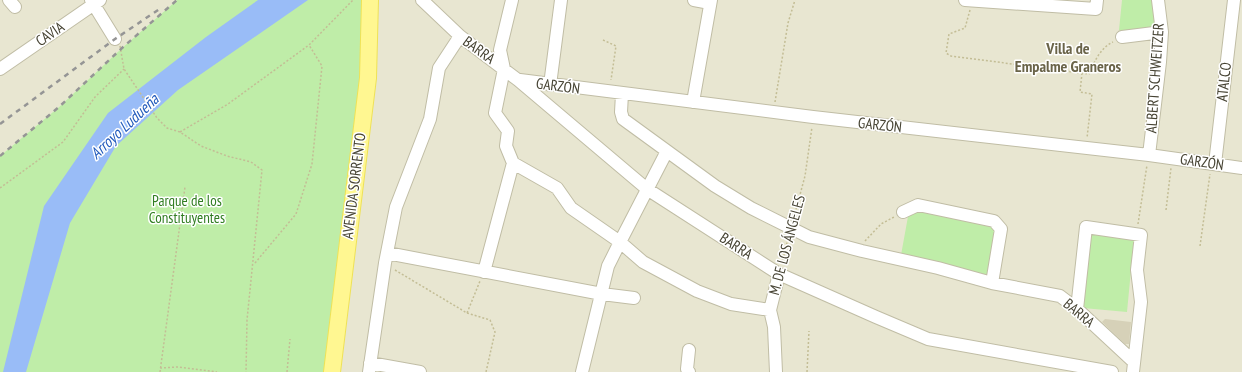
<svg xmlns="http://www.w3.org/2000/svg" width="1242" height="372" font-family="'PT Sans Narrow',sans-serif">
	<rect width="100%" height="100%" fill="#f4f2e3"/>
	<path fill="#e8e6d1" d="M0 0H177L122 48 59 107 0 156Z
		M370 0H1242V372H332Z"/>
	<path fill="#bfeda8" d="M177 0H370L332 372H0V156L59 107 122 48Z
		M1122 0H1153L1156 29 1125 34 1119 30Z
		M919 210 992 224 997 233 990 279 901 255 909 211Z
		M1090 231 1134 239 1127 312 1083 308Z"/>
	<path fill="#99bcf7" d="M258 0H308L178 90 116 146 70 223 26 372H3L44 206 108 113 206 37Z"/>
	<path fill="#d6d1b8" d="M1105 319 1131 322 1129 344H1125L1102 322Z"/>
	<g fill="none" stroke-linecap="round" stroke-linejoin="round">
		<g stroke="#c0bda5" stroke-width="14">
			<path id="minor" d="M9 0 15 7
				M91 0 115 39
				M422 0 460 36 518 80 647 189 779 274 876 317 928 339 1112 372
				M512 0 500 50 504 69 495 113 508 131 506 146 513 163 557 188 571 208 620 242 643 262 697 291 731 304 770 310
				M694 0 710 3
				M965 0 1096 9 1097 0
				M1122 37 1162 32
				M0 69 100 0
				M520 80 813 117 1149 155 1242 168
				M550 85 561 0
				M622 94 621 112 623 119 715 186 751 208 809 237 862 251 938 268 992 283 1060 296 1077 309 1134 362
				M693 102 711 0
				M1149 155 1160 62 1162 32 1158 0
				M1215 164 1234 0
				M903 212 918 205 994 221 1001 229 992 283
				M387 253 602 294 634 298
				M484 272 513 163
				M1077 309 1086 227 1141 235 1137 270 1141 302 1133 372
				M370 363 420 372
				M369 372 385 263 396 207 430 119 439 68 460 36
				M582 372 608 266 620 242 667 151
				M689 372 687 369 689 350
				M776 372 774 327 770 310 779 274"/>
		</g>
		<g stroke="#efe256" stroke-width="18">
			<path id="major" d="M332 372 368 78 370 0"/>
		</g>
		<path stroke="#c3bd95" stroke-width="1.5" stroke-dasharray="2 2" stroke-linecap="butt" d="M970 10 965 28 949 34 946 53 951 56 1089 74C1094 62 1101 47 1113 42
			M603 40 616 46 611 80
			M120 46 124 69 157 118 167 128 180 132 201 146 227 156 251 162 262 170 247 320 246 372
			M1082 73 1080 92 1092 94 1087 138
			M775 102 788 23 795 0
			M180 132 228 104 309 45 353 0
			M0 188 63 142 95 97 124 69
			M1166 210 1171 168
			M794 217 805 176 812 127
			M1138 224 1147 165
			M865 241 881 224 894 217
			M1200 246 1210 174
			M255 263 296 214 312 164 322 66 309 45
			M782 264 788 238
			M395 270 467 313 480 281
			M467 313 490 320 495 332 486 372
			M160 368 178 367 217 372
			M160 372 185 187
			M287 372 290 339
			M807 372 809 331"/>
		<use href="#minor" stroke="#fff" stroke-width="12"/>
		<use href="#major" stroke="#fff791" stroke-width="16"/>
		<path stroke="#959595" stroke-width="2.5" stroke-dasharray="5 5" stroke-linecap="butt" d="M0 124 115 39 161 8
			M0 156 59 107 122 48 177 0"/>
	</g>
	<g text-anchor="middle" stroke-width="3" stroke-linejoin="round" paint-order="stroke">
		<g font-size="15" fill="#464333" stroke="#fff">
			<text transform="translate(50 34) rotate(-34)" y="5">CAVIA</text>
			<text transform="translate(479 50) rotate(36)" y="5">BARRA</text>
			<text transform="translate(1155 78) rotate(-86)" y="5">ALBERT SCHWEITZER</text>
			<text transform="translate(1224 82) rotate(-84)" y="5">ATALCO</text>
			<text transform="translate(558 86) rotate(7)" y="5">GARZÓN</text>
			<text transform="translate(880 125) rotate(6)" y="5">GARZÓN</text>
			<text transform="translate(1202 162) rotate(8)" y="5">GARZÓN</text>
			<text transform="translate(354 186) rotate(-83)" y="5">AVENIDA SORRENTO</text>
			<text transform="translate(787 245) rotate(-75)" y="5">M. DE LOS ÁNGELES</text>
			<text transform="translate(736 246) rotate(33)" y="5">BARRA</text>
			<text transform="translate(1079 313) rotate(40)" y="5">BARRA</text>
		</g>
		<g font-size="15" fill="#307d21" stroke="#fff">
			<text x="187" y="206">Parque de los<tspan x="187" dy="17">Constituyentes</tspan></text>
		</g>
		<g font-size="16" font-weight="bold" fill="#6a6449" stroke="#fff">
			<text x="1068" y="54">Villa de<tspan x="1068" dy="18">Empalme Graneros</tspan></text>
		</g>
		<g font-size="16" font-style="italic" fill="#225abc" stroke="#fff">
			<text transform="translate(124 126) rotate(-43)" y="6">Arroyo Ludueña</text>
		</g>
	</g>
</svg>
